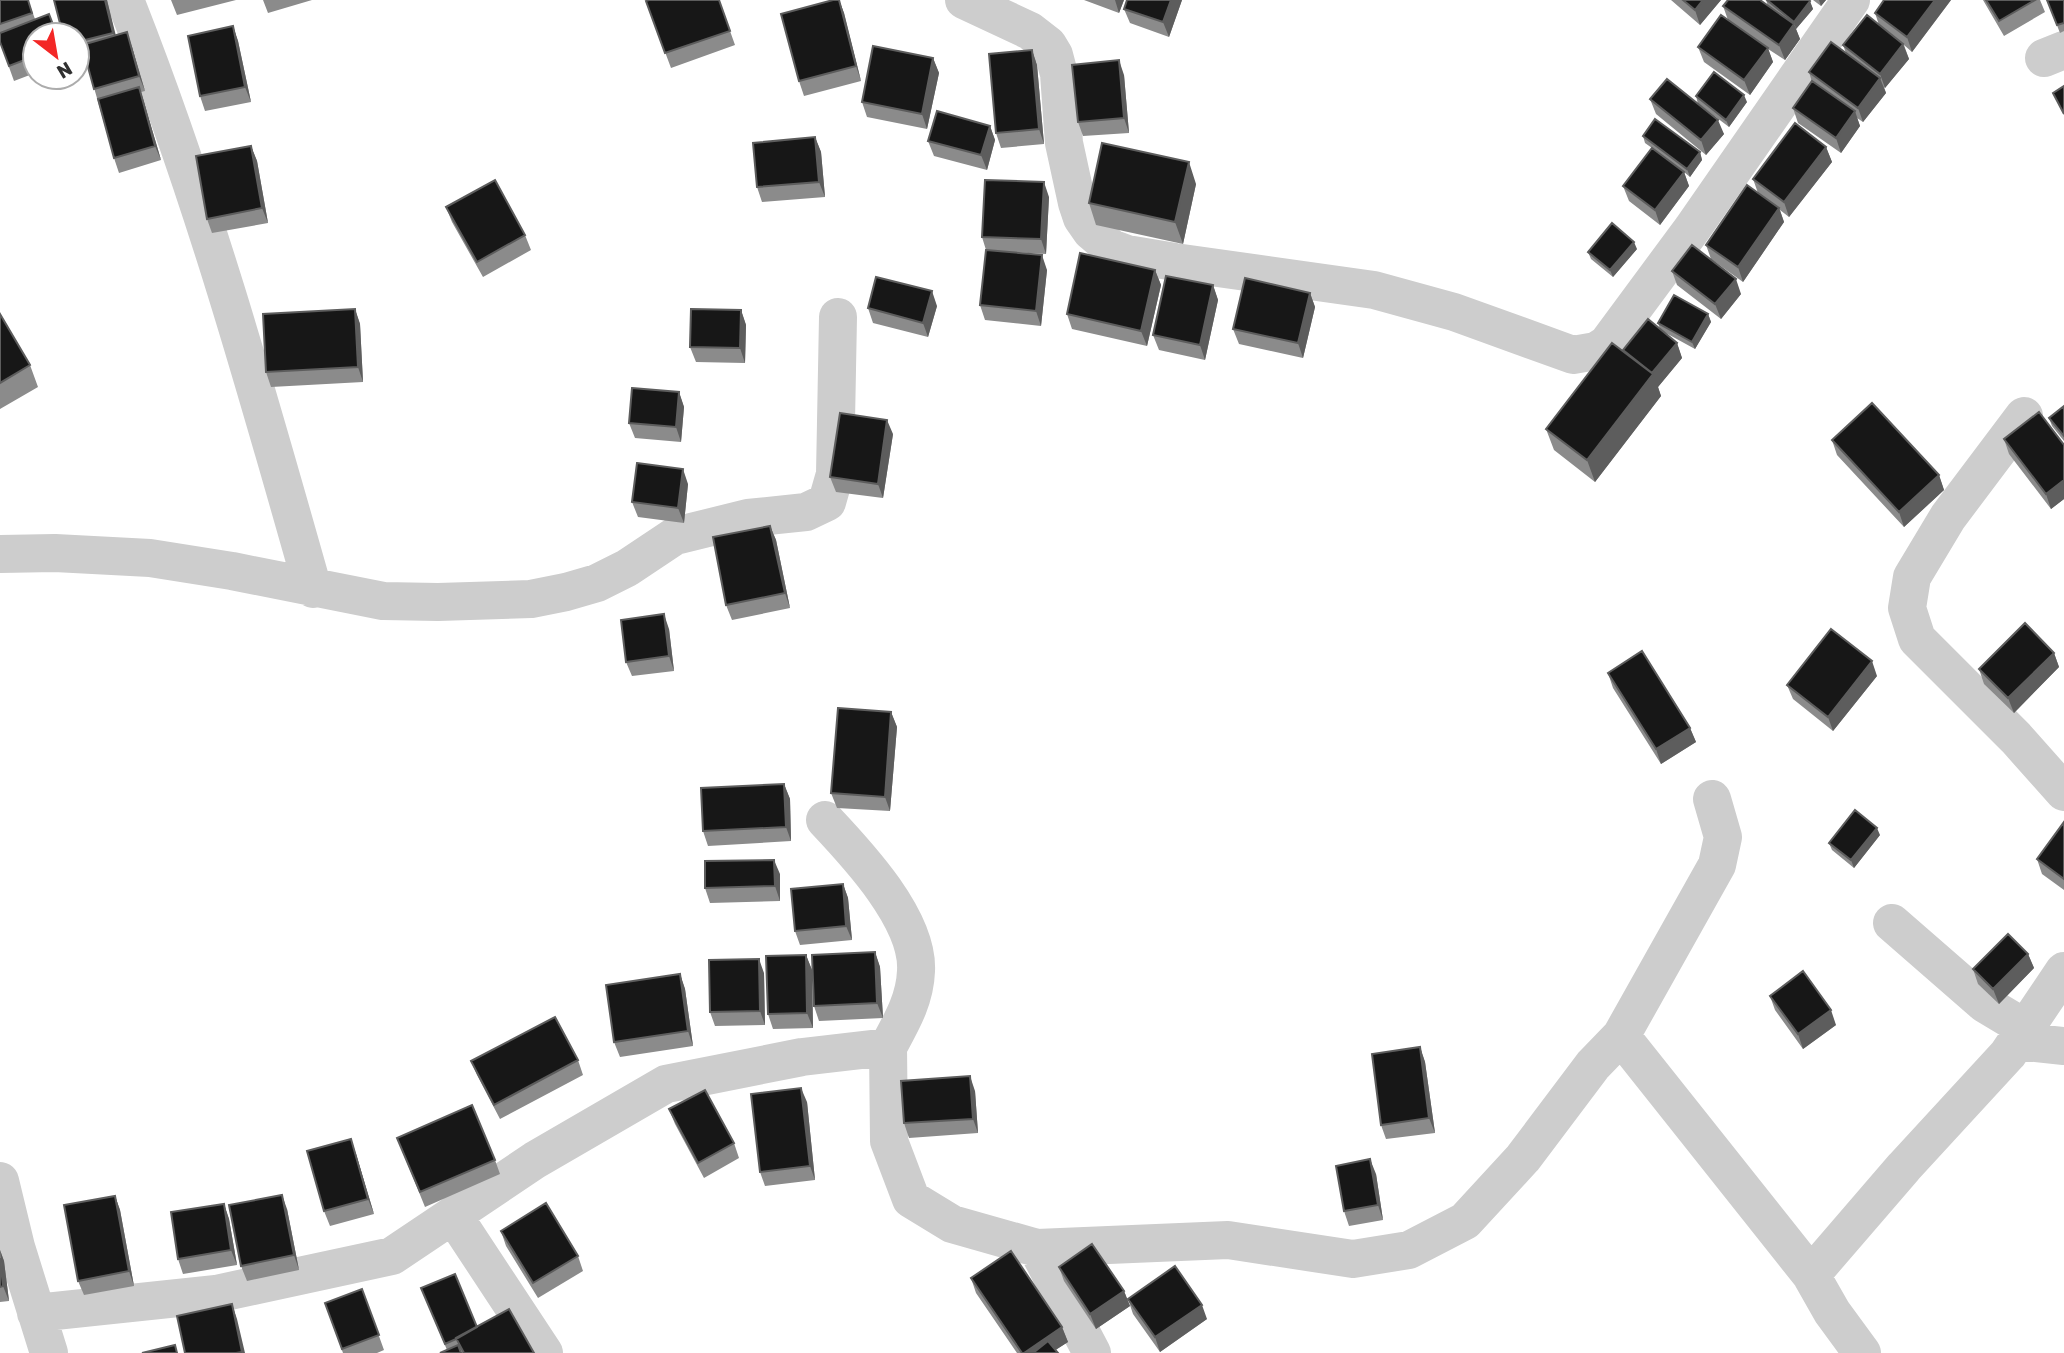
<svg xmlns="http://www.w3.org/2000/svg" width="2064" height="1353" font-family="Rubik,sans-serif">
	<rect width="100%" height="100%" fill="#fff"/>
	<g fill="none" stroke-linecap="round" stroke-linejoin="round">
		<path stroke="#cdcdcd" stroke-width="38" d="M125 0C201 192 257 391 313 589
			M964 0 1030 31 1048 45 1054 55 1059 74 1064 143 1077 203 1082 218 1091 231 1111 248 1127 254 1175 262 1374 290 1454 312 1573 355 1596 351 1607 344 1692 229 1851 0
			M2044 58 2064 50
			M2024 416 1948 517 1912 577 1907 608 1917 639 2016 738 2064 792
			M0 554 55 553 150 558 232 571 383 601 438 602 531 599 566 592 597 583 627 568 675 536 748 518 806 512 827 502 835 474 838 317
			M825 820C858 855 919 920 916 971 915 1000 901 1023 888 1047
			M1892 923 1985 1004 2025 1028
			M1621 1036 1717 865 1723 837 1712 799
			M2016 1041 2064 1046
			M0 1181 16 1247 49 1353
			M453 1215 544 1353
			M1037 1248 1092 1353
			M1811 1275 1904 1167 2008 1054 2064 971
			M36 1313 216 1294 392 1256 535 1160 666 1084 802 1057 888 1047 889 1141 911 1199 952 1224 1037 1248 1228 1240 1353 1259 1409 1250 1465 1221 1523 1158 1593 1065 1621 1036 1811 1275 1832 1312 1862 1353"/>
	</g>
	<path fill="#8b8b8b" d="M0 0H28L35 19V73L14 81 0 42Z
		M107 0 115 35 132 47 145 91 141 92 161 160 119 173 114 158 85 56 77 58V35Z
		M171 0H236L177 15Z
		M263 0H312L268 13Z
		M719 0 735 45 671 68 646 1Z
		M839 0 844 13 861 81 804 96 799 81Z
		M1084 0H1124L1119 13Z
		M1127 0H1182L1169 37 1130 23 1124 9Z
		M1671 0H1721L1700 25Z
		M1766 0H1809L1813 9 1796 29 1800 39 1785 60 1768 49 1773 62 1750 95 1704 62 1698 47 1728 20 1723 6H1768Z
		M1813 0H1826L1821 6Z
		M1951 0 1912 52 1904 45 1909 59 1885 88 1884 87 1886 93 1863 122 1857 118 1860 126 1841 153 1798 123 1793 108 1812 82 1809 72 1846 53 1843 45 1879 25 1875 13Z
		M1983 0H2040L2045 12 2004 36Z
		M2047 0H2064V31L2060 33Z
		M233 26 238 41 251 102 205 111 200 96Z
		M1032 50 1037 65 1044 144 1001 148 996 133Z
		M933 58 939 73 927 129 867 117 862 102Z
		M1124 75 1129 133 1083 136 1078 122Z
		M1696 96 1747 102 1729 127 1700 105 1724 134 1706 155 1656 114 1650 99 1698 104Z
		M990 126 995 140 987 170 934 156 928 141Z
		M1643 136 1700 152 1702 160 1690 177 1684 172 1689 186 1660 225 1629 201 1623 186 1652 148 1645 143Z
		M815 137 821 152 825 197 762 202 757 187Z
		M251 146 257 161 268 223 212 233 207 219Z
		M1826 147 1832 162 1789 217 1780 210 1784 222 1743 282 1711 259 1706 245 1758 193 1753 179Z
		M1196 184 1183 244 1096 225 1089 203Z
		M1049 197 1046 254 1011 252 1047 270 1041 326 985 320 980 305 986 250 982 237Z
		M446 207 525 235 531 250 483 277 452 222Z
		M1637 249 1613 277 1591 259 1588 252Z
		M1155 270 1161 285 1147 346 1072 329 1067 314Z
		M1672 271 1741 294 1721 319 1677 285Z
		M1213 285 1218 300 1205 360 1159 350 1153 335Z
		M1310 293 1315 307 1303 358 1239 344 1233 329Z
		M937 306 928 337 873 323 868 308Z
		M355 309 360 324 363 382 271 387 266 372Z
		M741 310 746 325 745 363 696 362 690 347Z
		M0 314 30 365 38 387 0 409Z
		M1708 314 1711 322 1695 349 1664 332 1677 343 1682 358 1658 387 1661 396 1595 482 1554 450 1546 429 1624 353 1623 350 1660 329 1658 323Z
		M679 392 684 407 681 442 635 438 629 423Z
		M2064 406V441L2052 426 2049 418Z
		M893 434 883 498 836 492 830 477Z
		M2004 439 2064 445V499L2051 509 2009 454Z
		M1832 440 1939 475 1944 490 1904 527 1837 455Z
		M688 484 684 523 638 517 632 502Z
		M770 526 776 540 790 608 732 620 726 605Z
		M669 629 674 671 632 676 626 662Z
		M2054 653 2059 667 2014 713 1984 684 1979 669Z
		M1608 673 1690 728 1696 742 1661 764 1613 688Z
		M1877 676 1833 731 1793 699 1787 685Z
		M891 712 897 727 890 811 837 808 831 793Z
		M784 784 790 799 791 841 708 846 703 831Z
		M2064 822V890L2042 874 2037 859Z
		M1880 835 1854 868 1832 850 1829 843Z
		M780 874V901L710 903 705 888Z
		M843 884 848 898 852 940 800 945 795 931Z
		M875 952 880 967 883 1018 819 1021 814 1006Z
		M2028 954 2034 968 1999 1004 1978 984 1973 969Z
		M806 955 812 970 813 1028 773 1029 768 1014Z
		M764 973 765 1025 715 1026 710 1012Z
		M680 974 685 989 693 1046 620 1057 614 1042Z
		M1770 996 1836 1025 1803 1049 1775 1010Z
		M1420 1047 1425 1062 1435 1133 1386 1139 1381 1125Z
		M578 1060 583 1075 500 1119 477 1075 471 1061Z
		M975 1091 978 1133 909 1138 904 1123Z
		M807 1102 815 1180 765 1186 760 1172Z
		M669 1109 734 1143 739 1158 704 1178 675 1124Z
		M397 1138 495 1160 500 1174 425 1207Z
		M356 1154 374 1214 330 1226 324 1211Z
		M1376 1174 1383 1220 1349 1226 1344 1211Z
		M115 1196 120 1210 134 1286 84 1295 78 1281Z
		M224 1204 229 1219 237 1265 183 1274 178 1259Z
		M287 1209 299 1270 247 1281 241 1266Z
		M501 1231 578 1256 583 1271 538 1298 506 1246Z
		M0 1250 4 1261 9 1301 0 1302Z
		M1059 1267 1124 1291 1130 1306 1096 1329 1064 1281Z
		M971 1278 1062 1327 1068 1342 1055 1350 1058 1353H1017L976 1293Z
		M421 1288 477 1327 534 1353H440L447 1350Z
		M362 1289 384 1350 377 1353H343L325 1303Z
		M1128 1299 1207 1319 1160 1352 1133 1314Z"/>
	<path fill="#5d5d5d" d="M105 0H107L119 48 113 33Z
		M839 0 844 13 861 81 856 66Z
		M1115 0H1124L1119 13Z
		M1171 0H1182L1169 37 1163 22Z
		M1703 0H1721L1700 25 1695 10Z
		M1819 0H1826L1821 6Z
		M1935 0H1951L1912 52 1907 37Z
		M1810 1 1813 9 1796 29 1794 22Z
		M1794 24 1800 39 1785 60 1779 45Z
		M233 26 238 41 251 102 245 87Z
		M127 32 132 47 145 91 139 76Z
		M1903 44 1909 59 1885 88 1880 74Z
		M1768 48 1773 62 1750 95 1744 80Z
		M1032 50 1037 65 1044 144 1039 129Z
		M933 58 939 73 927 129 922 114Z
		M1119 60 1124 75 1129 133 1124 118Z
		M1880 78 1886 93 1863 122 1858 108Z
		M139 87 144 102 161 160 155 146Z
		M1744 95 1747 102 1729 127 1726 120Z
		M1855 111 1860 126 1841 153 1836 138Z
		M1718 120 1724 134 1706 155 1701 140Z
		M990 126 995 140 987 170 981 155Z
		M815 137 821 152 825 197 819 182Z
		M251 146 257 161 268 223 262 208Z
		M1826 147 1832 162 1789 217 1784 202Z
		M1700 152 1702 160 1690 177 1687 169Z
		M1189 162 1196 184 1183 244 1175 222Z
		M1684 172 1689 186 1660 225 1655 210Z
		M1044 182 1049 197 1046 254 1041 239Z
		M1779 208 1784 222 1743 282 1738 267Z
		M1634 242 1637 249 1613 277 1610 270Z
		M1042 255 1047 270 1041 326 1036 311Z
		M1155 270 1161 285 1147 346 1141 331Z
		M1736 279 1741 294 1721 319 1715 304Z
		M1213 285 1218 300 1205 360 1200 345Z
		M932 291 937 306 928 337 923 323Z
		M1310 293 1315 307 1303 358 1298 343Z
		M355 309 360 324 363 382 358 367Z
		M741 310 746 325 745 363 740 348Z
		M1708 314 1711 322 1695 349 1692 342Z
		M1677 343 1682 358 1658 387 1661 396 1595 482 1587 460 1652 373Z
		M679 392 684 407 681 442 676 427Z
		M887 420 893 434 883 498 878 484Z
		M683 469 688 484 684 523 678 508Z
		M1939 475 1944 490 1904 527 1899 512Z
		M2064 480V499L2051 509 2046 494Z
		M770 526 776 540 790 608 785 593Z
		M664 614 669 629 674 671 669 656Z
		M2054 653 2059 667 2014 713 2008 698Z
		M1872 661 1877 676 1833 731 1828 717Z
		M891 712 897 727 890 811 885 797Z
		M1690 728 1696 742 1661 764 1656 749Z
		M784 784 790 799 791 841 786 827Z
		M1877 828 1880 835 1854 868 1851 860Z
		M774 860 780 874V901L775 886Z
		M843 884 848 898 852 940 846 926Z
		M875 952 880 967 883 1018 877 1003Z
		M2028 954 2034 968 1999 1004 1993 989Z
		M806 955 812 970 813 1028 807 1013Z
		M759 959 764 973 765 1025 760 1011Z
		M680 974 685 989 693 1046 688 1031Z
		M1831 1010 1836 1025 1803 1049 1798 1034Z
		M1420 1047 1425 1062 1435 1133 1429 1118Z
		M970 1076 975 1091 978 1133 973 1119Z
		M801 1088 807 1102 815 1180 810 1166Z
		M351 1139 356 1154 374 1214 368 1199Z
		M1370 1159 1376 1174 1383 1220 1378 1205Z
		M282 1195 287 1209 299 1270 294 1255Z
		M115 1196 120 1210 134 1286 129 1271Z
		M224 1204 229 1219 237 1265 231 1250Z
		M0 1250 4 1261 9 1301 3 1286Z
		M1124 1291 1130 1306 1096 1329 1090 1314Z
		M232 1304 237 1319 245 1353H243L242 1352Z
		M1202 1305 1207 1319 1160 1352 1155 1337Z
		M1062 1327 1068 1342 1051 1353H1024Z"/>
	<path fill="#171717" stroke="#5d5d5d" stroke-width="2" d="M0 0H28L32 13 0 24Z
		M54 0H105L113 33 77 42V35H63Z
		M649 0H719L730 31 665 53 646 1Z
		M833 0H839L856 66 799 81 781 14Z
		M1127 0H1171L1163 22 1124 9Z
		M1683 0H1703L1695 10Z
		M1728 0H1760L1794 24 1779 45 1723 6Z
		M1767 0H1809L1810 1 1794 22Z
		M1884 0H1935L1907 37 1875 13Z
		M1986 0H2035L1999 21Z
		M2047 0H2064V23L2057 25Z
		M49 14 57 35H35V56L9 66 0 42V33Z
		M1721 15 1768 48 1744 80 1698 47Z
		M1867 15 1903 44 1880 74 1843 45Z
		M233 26 245 87 200 96 188 36Z
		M127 32 139 76 94 89 82 45Z
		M1831 42 1880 78 1858 108 1809 72Z
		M873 46 933 58 922 114 862 102Z
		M1032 50 1039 129 996 133 989 54Z
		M1119 60 1124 118 1078 122 1072 65Z
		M1714 72 1744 95 1726 120 1696 96Z
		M1667 79 1718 120 1701 140 1650 99Z
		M1812 81 1855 111 1836 138 1793 108Z
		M2064 86V114L2053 93Z
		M139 87 155 146 114 158 98 99Z
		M937 111 990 126 981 155 928 141Z
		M1655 119 1700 152 1687 169 1643 136Z
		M1795 123 1826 147 1784 202 1753 179Z
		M815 137 819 182 757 187 753 143Z
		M1102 143 1189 162 1175 222 1089 203Z
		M251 146 262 208 207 219 196 156Z
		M1652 148 1684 172 1655 210 1623 186Z
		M495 180 525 235 477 262 446 207Z
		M985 180 1044 182 1041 239 982 237Z
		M1747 185 1779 208 1738 267 1706 245Z
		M1612 223 1634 242 1610 270 1588 252Z
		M1692 245 1736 279 1715 304 1672 271Z
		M986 250 1042 255 1036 311 980 305Z
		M1080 253 1155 270 1141 331 1067 314Z
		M1166 276 1213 285 1200 345 1153 335Z
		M876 277 932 291 923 323 868 308Z
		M1245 278 1310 293 1298 343 1233 329Z
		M1674 295 1708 314 1692 342 1658 323Z
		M355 309 358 367 266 372 263 314Z
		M691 309 741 310 740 348 690 347Z
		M0 314 30 365 0 383Z
		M1648 319 1677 343 1652 373 1623 350Z
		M1612 343 1653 374 1587 460 1546 429Z
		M632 388 679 392 676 427 629 423Z
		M1872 403 1939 475 1899 512 1832 440Z
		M2064 406V436L2049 418Z
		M2039 412 2064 445V480L2046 494 2004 439Z
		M840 413 887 420 878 484 830 477Z
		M637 463 683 469 678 508 632 502Z
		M770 526 785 593 726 605 713 537Z
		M664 614 669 656 626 662 621 620Z
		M2025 623 2054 653 2008 698 1979 669Z
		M1831 629 1872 661 1828 717 1787 685Z
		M1642 651 1690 728 1656 749 1608 673Z
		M838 708 891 712 885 797 831 793Z
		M784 784 786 827 703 831 701 788Z
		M1855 810 1877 828 1851 860 1829 843Z
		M2064 822V879L2037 859Z
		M774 860 775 886 705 888V861Z
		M843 884 846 926 795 931 791 889Z
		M2008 934 2028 954 1993 989 1973 969Z
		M875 952 877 1003 814 1006 812 955Z
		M806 955 807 1013 768 1014 766 956Z
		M759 959 760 1011 710 1012 709 960Z
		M1803 971 1831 1010 1798 1034 1770 996Z
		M680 974 688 1031 614 1042 606 985Z
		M555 1017 578 1060 494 1105 471 1061Z
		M1420 1047 1429 1118 1381 1125 1372 1054Z
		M970 1076 973 1119 904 1123 901 1081Z
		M801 1088 810 1166 760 1172 751 1094Z
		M705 1090 734 1143 698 1163 669 1109Z
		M472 1105 495 1160 420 1192 397 1138Z
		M351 1139 368 1199 324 1211 307 1151Z
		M1370 1159 1378 1205 1344 1211 1336 1166Z
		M282 1195 294 1255 241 1266 229 1205Z
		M115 1196 129 1271 78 1281 64 1205Z
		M546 1203 578 1256 533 1283 501 1231Z
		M224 1204 231 1250 178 1259 171 1212Z
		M1092 1244 1124 1291 1090 1314 1059 1267Z
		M1011 1251 1062 1327 1024 1353H1022L971 1278Z
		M0 1258 3 1286 0 1287Z
		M1175 1266 1202 1305 1155 1337 1128 1299Z
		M455 1274 477 1327 456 1339 445 1344 421 1288Z
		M362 1289 379 1335 342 1349 325 1303Z
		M232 1304 242 1352 236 1353H185L177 1316Z
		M509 1309 534 1353H464L456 1338Z
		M1048 1341 1058 1353H1033Z
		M175 1345 177 1353H142Z
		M458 1345 461 1353H440Z"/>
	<g transform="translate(56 56) rotate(149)"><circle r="33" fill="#ffffff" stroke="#acacac" stroke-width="2"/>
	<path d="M0-5L12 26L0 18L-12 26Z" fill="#f32726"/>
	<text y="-10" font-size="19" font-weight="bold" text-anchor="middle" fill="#303030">N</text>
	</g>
</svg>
